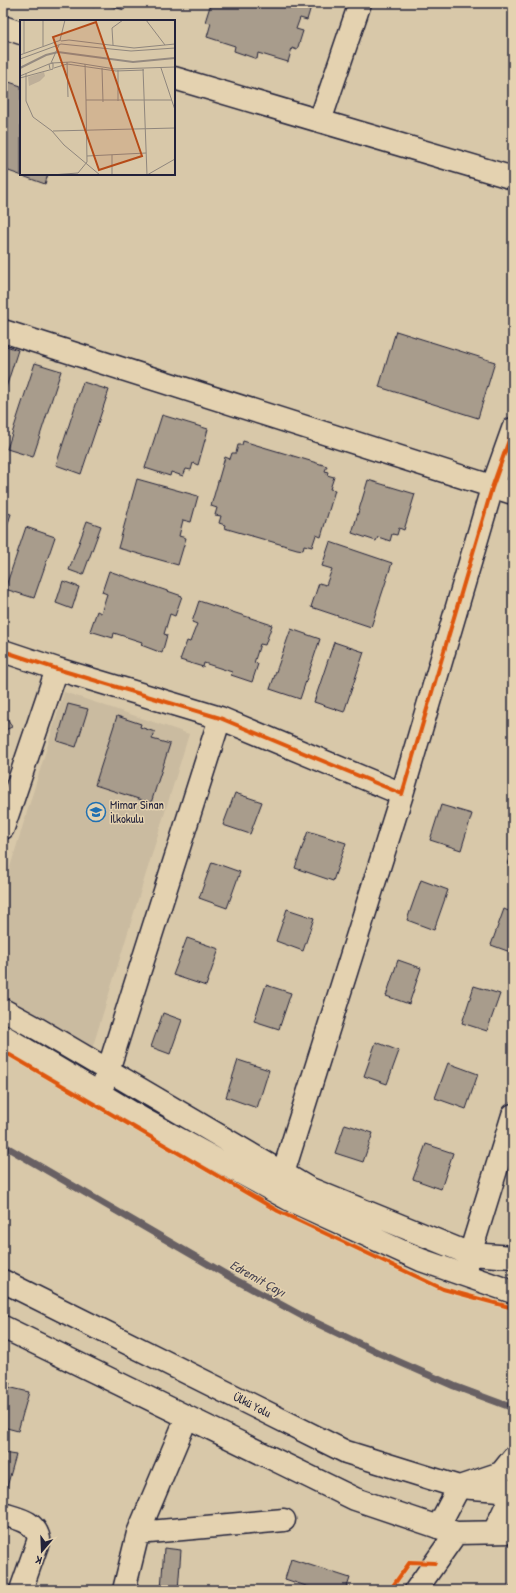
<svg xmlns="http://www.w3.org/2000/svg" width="516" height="1593" font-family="'Patrick Hand',sans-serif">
	<rect width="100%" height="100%" fill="#d8c8a9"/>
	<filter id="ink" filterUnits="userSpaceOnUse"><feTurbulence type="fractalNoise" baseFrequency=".025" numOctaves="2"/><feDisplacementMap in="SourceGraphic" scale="8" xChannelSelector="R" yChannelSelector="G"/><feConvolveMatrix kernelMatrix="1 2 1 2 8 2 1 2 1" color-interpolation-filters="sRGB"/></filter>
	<g filter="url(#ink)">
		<path fill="#cabba0" d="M64 692 189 734 92 1049 3 1000V890Z"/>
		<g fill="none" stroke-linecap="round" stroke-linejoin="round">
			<path stroke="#676064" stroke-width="7" d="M3 1145 232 1278 304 1317 379 1353 454 1386 513 1408"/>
		</g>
		<path fill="#a89c8c" stroke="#22223b" d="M83 3H95L94 7Z
			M101 3H127L124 10Z
			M211 3H312L307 20 300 18 296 29 303 31 297 50 292 48 288 62 258 53 257 59 234 51 235 46 207 37 211 23 205 22Z
			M3 80 21 86V174H48L45 184 3 169Z
			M396 331 495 362 478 418 379 387Z
			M3 345 18 350 3 397Z
			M35 363 61 371 33 457 7 449Z
			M83 382 109 390 81 474 56 465Z
			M162 415 208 429 198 465 193 463 191 470 186 469 183 476 171 472 170 476 145 468Z
			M243 441 327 466 325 471 328 472 327 475 334 477 330 489 335 490 321 537 316 535 312 547 304 545 303 550 297 549 224 528 225 525 219 523 221 516 215 515 217 508 211 506 225 457 230 459 232 453H236L238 445H242Z
			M137 479 198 496 191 522 183 520 179 536 186 538 178 565 118 548Z
			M368 480 415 494 404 530 399 528 397 535 392 534 390 541 378 537 376 541 352 533Z
			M3 512 11 514 3 539Z
			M87 521 101 526 83 575 69 570Z
			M26 527 55 537 34 598 5 589Z
			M330 542 392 563 371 627 311 607 319 583 326 585 332 569 322 566Z
			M109 571 182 596 175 616 170 614 164 634 167 635 162 653 141 645 142 642 114 633 113 638 90 631 97 611 101 613 107 594 102 592Z
			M63 581 79 587 72 609 56 603Z
			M199 601 272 625 265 645 260 644 254 663 258 664 252 682 231 675 232 672 204 663 203 667 180 660 187 641 190 642 197 624 192 622Z
			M291 629 320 639 300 699 270 689Z
			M334 642 364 652 344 712 314 702Z
			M68 704 88 709 76 747 57 741Z
			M3 710 12 727 3 731Z
			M117 716 141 724 140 727 155 732 152 739 170 744 151 803 95 785Z
			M235 793 262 802 250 834 223 825Z
			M441 805 472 814 461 850 430 840Z
			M308 831 346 843 333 881 295 868Z
			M513 850V866L508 864Z
			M212 862 240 872 227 908 199 898Z
			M421 880 448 890 434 930 407 920Z
			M287 909 314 918 303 951 276 941Z
			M504 909 513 913V953L491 945Z
			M187 938 219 949 206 986 173 975Z
			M398 960 421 968 409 1004 386 996Z
			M266 985 291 993 279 1029 254 1021Z
			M474 986 500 994 487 1031 462 1023Z
			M163 1013 182 1020 170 1054 151 1047Z
			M376 1042 399 1051 387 1084 364 1076Z
			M238 1060 269 1070 257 1108 226 1097Z
			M448 1063 478 1074 466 1109 435 1098Z
			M345 1124 373 1133 363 1162 335 1153Z
			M426 1144 453 1153 441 1189 413 1179Z
			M3 1381 10 1383 3 1403Z
			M8 1387 29 1392 18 1431 3 1427V1403Z
			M3 1453 16 1455 5 1494 3 1493Z
			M164 1548 181 1550 178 1590 161 1589Z
			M291 1559 350 1578 346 1590H318L285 1579Z
			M513 1584V1590H511L510 1585Z"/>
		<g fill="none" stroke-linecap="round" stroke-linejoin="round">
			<g stroke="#22223b" stroke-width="25">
				<path id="minor" d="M3 27 21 33
					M174 78 513 178
					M320 121 360 3
					M3 331 513 493
					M3 651 57 669 220 718 402 794 492 488 513 429
					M3 828 57 669
					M3 1010 38 1029 308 1188 470 1254 513 1257
					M3 1036 144 1120 294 1202 421 1260 513 1292
					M104 1083 220 718
					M279 1186 402 794
					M466 1267 513 1115
					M3 1281 346 1452 459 1487
					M3 1327 355 1499 438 1527 459 1487 501 1473 513 1458
					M3 1514C19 1519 35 1521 39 1539L21 1590
					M494 1532 513 1492
					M138 1533 284 1520
					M124 1590 138 1533 187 1417"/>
			</g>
			<g stroke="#22223b" stroke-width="25">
				<path id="major" d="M459 1487 513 1491
					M438 1527 456 1533 513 1532
					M416 1590 456 1533"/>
			</g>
			<use href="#minor" stroke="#e4d2b0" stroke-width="22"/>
			<use href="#major" stroke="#e4d2b0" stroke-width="22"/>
			<g stroke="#e4d2b0" stroke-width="6">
				<path id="cycleway" d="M3 651 57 669 220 718 402 794 492 488 513 429
					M3 1051 278 1211 443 1289 513 1308
					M390 1590 410 1562 435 1563"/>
			</g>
			<use href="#cycleway" stroke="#de560e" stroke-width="4"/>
		</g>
	</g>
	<defs>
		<g id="school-ring" transform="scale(1)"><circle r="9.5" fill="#e4d2b0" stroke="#1f6fb2" stroke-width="1.5"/><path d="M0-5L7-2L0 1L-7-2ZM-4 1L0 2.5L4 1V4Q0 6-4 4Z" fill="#1f6fb2"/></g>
	</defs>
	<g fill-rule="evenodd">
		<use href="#school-ring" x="96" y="812"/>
	</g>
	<g text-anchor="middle" stroke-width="3" stroke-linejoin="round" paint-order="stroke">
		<g font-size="12" fill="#22223b" stroke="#e4d2b0" text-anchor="start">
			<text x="110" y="809">Mimar Sinan<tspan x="110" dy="14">İlkokulu</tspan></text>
		</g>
		<g font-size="12" fill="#22223b" stroke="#e4d2b0">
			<text transform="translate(252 1405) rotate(27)" y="4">Ülkü Yolu</text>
		</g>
		<g font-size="13" font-style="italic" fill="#444150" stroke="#e4d2b0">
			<text transform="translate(258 1278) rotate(29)" y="5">Edremit Çayı</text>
		</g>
	</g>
	<g transform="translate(20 20)">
		<rect width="155" height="155" fill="#d8c8a9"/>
		<path d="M24 52 25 56 20 61 9 66 8 57Z" fill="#beaf99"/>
		<path fill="none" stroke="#958a80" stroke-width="2" d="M0 48 26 35 38 32 113 42 155 38"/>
		<path fill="none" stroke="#8f867d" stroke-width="1" d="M4 0V33M126 0 145 25M40 20 45 0M41 21 49 20 114 28 155 24M41 24 111 31 155 28M93 25 92 8 103 0M23 26V0M0 35 41 20M0 39 41 24M47 42 48 77M31 43 39 25M32 43 51 42 95 49 155 47M65 44 66 80M34 48 47 44 96 51 124 50M82 48 83 82M141 48 155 90M123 49 127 155M98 50V81M6 53V81L13 97 32 111 44 125 80 155M0 56 29 44M0 58 33 49V43L29 44 30 49M33 111 155 108M92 135V155M67 136 126 133M31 155 58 153 67 142 66 80H152M127 155 155 139"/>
		<path fill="#b64b18" fill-opacity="0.15" stroke="#b64b18" stroke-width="2" d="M76 2 122 136 79 150 33 17Z"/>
		<rect width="155" height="155" fill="none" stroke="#22223b" stroke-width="2"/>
	</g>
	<rect width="516" height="1593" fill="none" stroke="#e4d2b0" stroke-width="16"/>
	<rect x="8" y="8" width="500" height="1577" fill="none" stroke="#22223b" stroke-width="1.5" filter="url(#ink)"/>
	<g transform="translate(42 1551) rotate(199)" stroke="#e4d2b0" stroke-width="3" paint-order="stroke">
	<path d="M0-3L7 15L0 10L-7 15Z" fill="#22223b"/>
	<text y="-6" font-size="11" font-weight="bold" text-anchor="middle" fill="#22223b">K</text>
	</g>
</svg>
